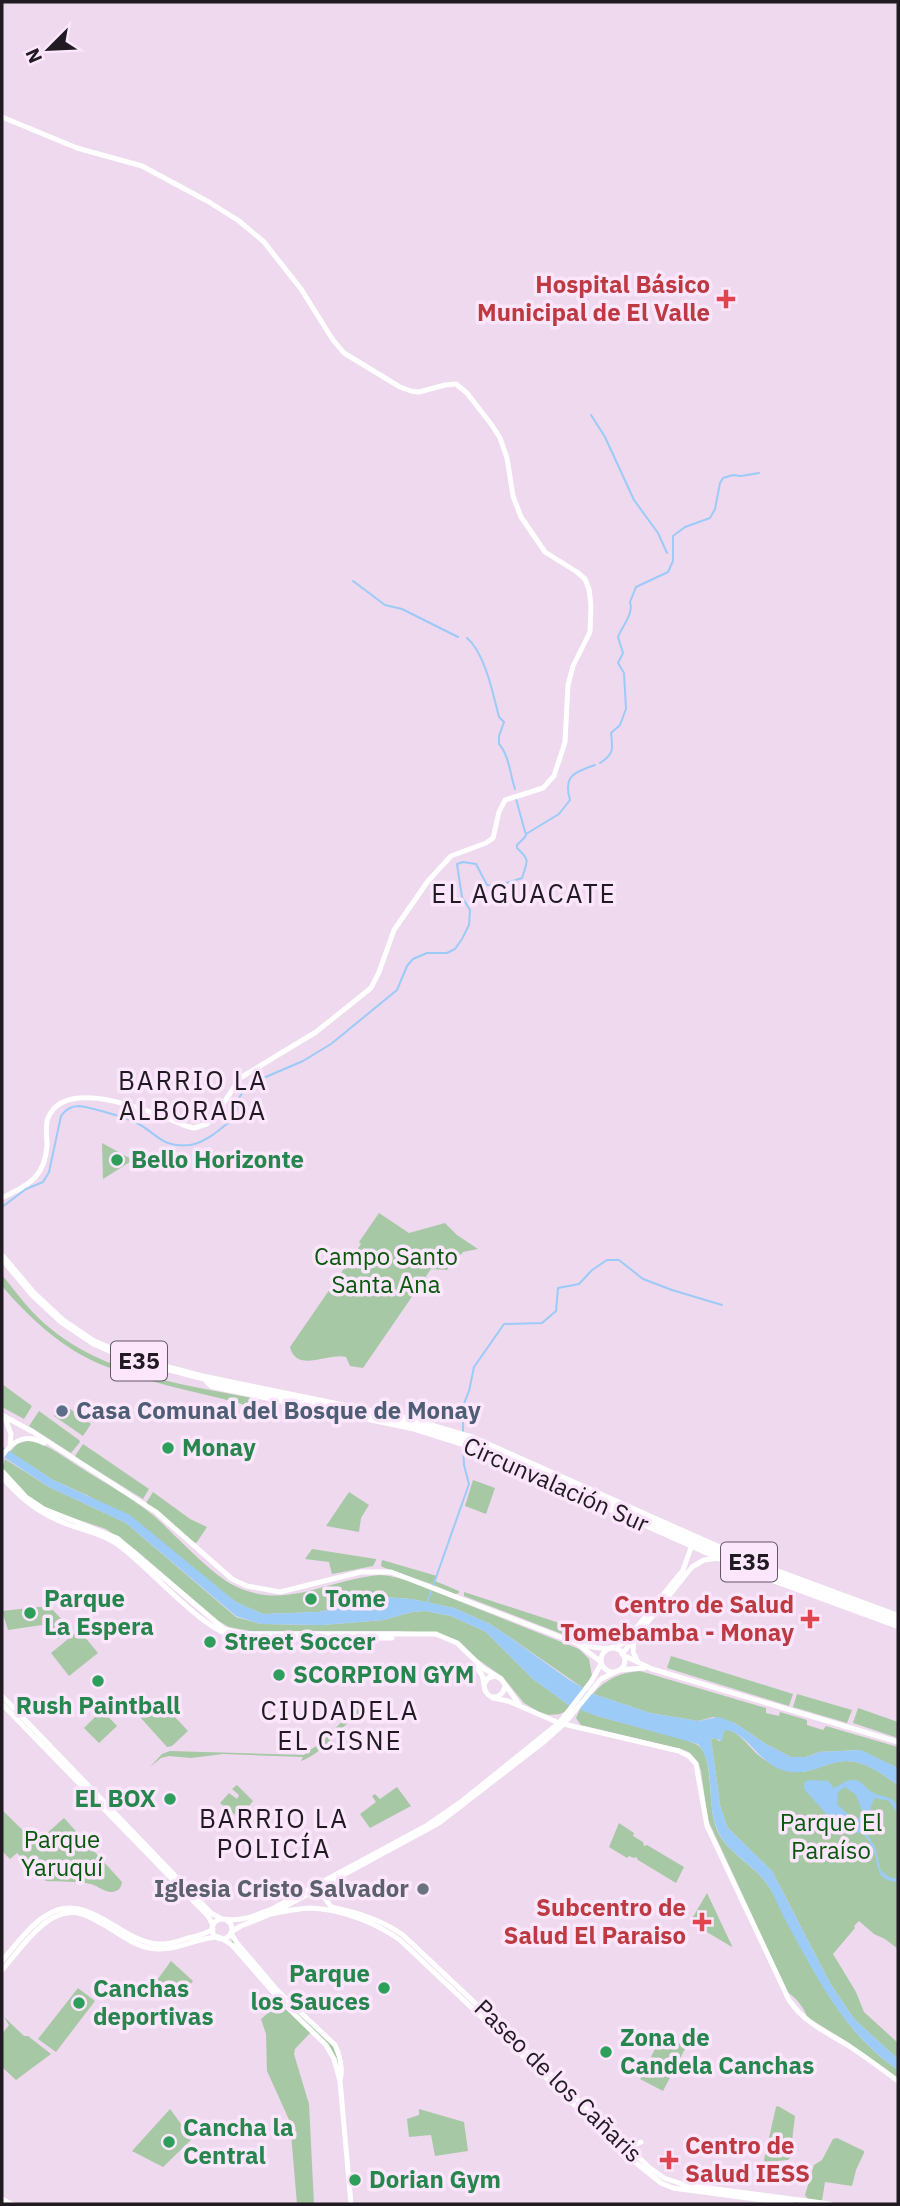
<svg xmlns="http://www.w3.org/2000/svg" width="900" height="2206" font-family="'IBM Plex Sans',sans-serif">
	<rect width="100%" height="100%" fill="#eed9ef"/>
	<path fill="#a7c8a5" d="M102 1143 133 1160 103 1179Z
		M379 1213 409 1233 445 1223 457 1235 478 1249 463 1252 447 1270 431 1269 363 1368 350 1366 346 1357C328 1352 297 1374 290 1347L361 1244 359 1242Z
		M2 1275C16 1292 28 1309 45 1324 102 1374 180 1384 252 1398L244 1410 242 1404C195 1391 147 1383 102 1365 63 1349 29 1318 2 1286Z
		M2 1384 32 1406 24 1419 2 1407Z
		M62 1403 91 1424 83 1436 54 1416Z
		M39 1411 79 1440 80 1442 71 1453 29 1426Z
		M26 1441C46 1442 62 1456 78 1466 103 1482 131 1497 154 1516 177 1536 209 1573 235 1586 286 1611 328 1579 380 1575 390 1575 402 1579 411 1582L579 1649 589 1659 592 1676 583 1688 508 1636 490 1624 454 1608 411 1599 384 1597 319 1612 263 1614 236 1602 180 1558 89 1496 53 1480 10 1452 17 1444Z
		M83 1444 149 1489 143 1499 77 1458 75 1456Z
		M5 1459 49 1487 126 1523 236 1617 261 1624 322 1625 384 1620 412 1612 425 1611 451 1616 486 1632 533 1679 570 1706 566 1711 560 1714 549 1715 539 1712 524 1703 503 1677 476 1658 459 1641 436 1633 397 1631H250L229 1627 217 1620 137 1551 106 1529 49 1510 28 1497 2 1469Z
		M473 1480 495 1488 486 1514 465 1506Z
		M153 1492 190 1519 207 1527 197 1542 195 1543 146 1503Z
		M349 1492 369 1505 361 1518 359 1532 326 1526Z
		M312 1549 376 1559V1560L373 1566 332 1574 329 1562 305 1559Z
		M382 1560 437 1576 435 1581 459 1591V1593L455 1594 434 1585 385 1568 381 1566Z
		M464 1592 593 1634 589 1642 585 1643 464 1596Z
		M39 1607 51 1608 68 1626C66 1632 64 1637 58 1639L54 1632 42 1625 8 1630 2 1611Z
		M79 1630 98 1653 69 1676 51 1653Z
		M671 1656 793 1694 789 1706 667 1668Z
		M640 1671 766 1708V1713L779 1716 780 1712 807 1720V1725L823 1730 826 1726 898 1747V1768L860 1750 819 1752 806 1757H791L766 1744 735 1723 713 1717 698 1721 650 1713 593 1694C605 1679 622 1672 640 1671Z
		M797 1694 852 1710 847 1723 793 1707Z
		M159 1700 188 1731 172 1746 167 1747 140 1717Z
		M367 1705 369 1710C341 1720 329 1751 301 1761L303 1757 223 1754 191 1758 169 1756 161 1758 150 1767 162 1754 170 1751 304 1755C308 1750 316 1747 322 1742 337 1728 347 1712 367 1705Z
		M858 1708 898 1722V1738L853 1723Z
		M580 1709 597 1716 686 1740C691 1743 697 1743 700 1747 714 1761 707 1807 717 1830 726 1851 750 1863 764 1880 775 1893 781 1912 790 1927 819 1981 846 2035 898 2070V2078L846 2041 807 2017C805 2009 795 1996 788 1993L708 1820 701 1771 698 1762 689 1752 681 1749 581 1725 576 1718Z
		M102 1710 117 1726 99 1743 84 1728Z
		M726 1729C740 1733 746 1743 755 1752 762 1759 778 1769 787 1771 811 1776 824 1762 845 1761 865 1760 883 1775 898 1785V1949L885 1939 874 1934 859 1921 854 1926 855 1928 833 1954 856 1992 864 2012 898 2043V2059L854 2019 830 1983 772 1871 727 1827 720 1805 711 1739 715 1738 719 1741 722 1740 723 1733Z
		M237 1785 253 1801 239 1818 220 1803 229 1793 237 1799 239 1795 232 1789Z
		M397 1787 411 1806 370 1828 360 1814 376 1802 372 1796 375 1794 380 1799Z
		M2 1810 36 1843 64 1818 122 1882C121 1888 119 1891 112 1892 104 1892 98 1886 91 1884 76 1881 62 1882 46 1881L17 1853 10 1859 2 1851Z
		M619 1823 634 1833 633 1836 643 1842 644 1846 647 1845 684 1867 676 1883 638 1860 636 1857 634 1858 629 1856 627 1858 609 1847Z
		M707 1893 732 1946V1947L690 1922Z
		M234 1939 278 1991 335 2045 341 2073 330 2049 311 2032 295 2049 294 2054 309 2104 314 2204H297L290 2122 267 2071 266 2034 261 2019 281 2002 230 1943Z
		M171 1961 193 1981 181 1997 174 1992 171 1996 155 1983Z
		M78 1988 95 2001 56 2052 38 2039Z
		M4 2017 24 2036H28L51 2054 16 2080 2 2067V2034L9 2025Z
		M664 2034 686 2047 663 2091 640 2079 662 2035Z
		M778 2106 795 2116 790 2158 788 2160 765 2162 764 2160 776 2107Z
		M170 2109 192 2139 163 2167 132 2151Z
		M419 2109 464 2122 468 2151 435 2156 431 2135 409 2137 407 2119 419 2115Z
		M837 2138 864 2151V2153L856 2170 852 2186 825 2182 822 2201 808 2199 805 2195 814 2165 822 2160 833 2139Z"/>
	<path fill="#9bcbf6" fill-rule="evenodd" d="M2 1446 53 1480 130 1515 236 1602 263 1614 319 1612 384 1597 411 1599 454 1608 490 1624 508 1636 568 1679 593 1694 650 1713 698 1721 719 1717 735 1723 766 1744 791 1757H806L819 1752 861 1750 898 1768V1785C883 1775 865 1760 845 1761 822 1763 807 1778 782 1770 757 1761 749 1734 726 1730L723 1733 722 1741 714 1738 711 1739 720 1805 727 1827 772 1871 830 1983 854 2019 898 2059V2070C845 2034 817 1978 787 1923 780 1910 774 1893 765 1881 751 1863 727 1852 718 1831 705 1804 717 1765 698 1744L597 1716 570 1706 533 1679 486 1632 451 1616 425 1611 412 1612 384 1620 322 1625 261 1624 236 1616 126 1523 49 1487 2 1456Z
		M809 1780 828 1781 834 1788C841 1785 845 1779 855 1780 862 1781 864 1786 869 1790 881 1800 898 1792 898 1814L889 1801 875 1798C869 1806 869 1822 865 1832L875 1846 881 1871 891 1878H898V1882C873 1880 880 1865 873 1848 870 1842 866 1837 862 1833L846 1832 838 1827 804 1789V1783ZM845 1787 856 1795 863 1813 858 1819 851 1817 837 1804 838 1792Z"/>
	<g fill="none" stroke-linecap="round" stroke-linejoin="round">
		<path stroke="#9bcbf6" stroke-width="2" d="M591 415 605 437 634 500 658 533 667 553
			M353 581 385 605 402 609 458 637
			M467 638C485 653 493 694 499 717L504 722 499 736V744C509 755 510 774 515 789
			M600 763C614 754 613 749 611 733L620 725 626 709 624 673 618 663 623 653 618 637C622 626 634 614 630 602L636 587 668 572 673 561V536L685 527 710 518 715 509 720 483 723 478 733 475 741 476 759 473
			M526 834 559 814 570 800C563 776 574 772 595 765
			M2 1207 26 1189 43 1182 49 1172 61 1116C65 1110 72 1106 79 1106 89 1107 128 1118 137 1123 158 1134 161 1148 190 1145 206 1143 223 1127 235 1117L239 1098 244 1090 261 1079 303 1061 331 1044 397 990 407 966 413 959 427 953H447L455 949 462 939 469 925 470 910 462 897 457 864 463 862 476 864 487 885 497 886 522 878C527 861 531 861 517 848V845L525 837 526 835 516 799
			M463 1434V1406L469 1391 474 1367 504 1324 542 1323 556 1311 558 1288 579 1284 592 1270 607 1260H619L643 1279 672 1290 722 1305
			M427 1603 469 1484 464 1465 463 1446"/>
		<path stroke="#fff" stroke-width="5" d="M2 117 77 148 142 166 209 202 239 221 264 242 301 289 333 340 344 353 400 387 411 391 419 392 445 385 456 384 467 393 491 424 500 438 507 458 513 496 521 517 545 552 577 572 585 579 589 589 591 605 590 632 573 666 568 685 565 742 554 776 543 788 505 800 499 812 493 838 486 843 451 856 428 881 394 930 379 972 371 988 316 1032 240 1078 221 1107 207 1124 194 1128 186 1126C157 1114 66 1074 48 1118 45 1126 47 1136 47 1145 45 1178 28 1185 2 1198
			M2 1415 33 1432 156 1512 232 1579 247 1586 280 1592 361 1572H391L576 1643C593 1647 610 1653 625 1642L683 1570 692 1545
			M5 1418 11 1434 10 1444
			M2 1456C13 1440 26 1433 44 1443
			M2 1471 26 1497 44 1509 117 1538 224 1629 243 1634H436L457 1643 483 1668 501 1679 519 1704
			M2 1477C22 1501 42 1515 72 1526 87 1531 103 1534 117 1544 150 1567 204 1634 240 1638H392
			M634 1641 633 1652 638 1662
			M579 1645 601 1662
			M601 1660a12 12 0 1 1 24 0a12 12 0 1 1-24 0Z
			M622 1654 692 1567 704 1560 719 1558
			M623 1655 652 1669 898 1742
			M476 1666 482 1675 484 1684
			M619 1670 644 1668
			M495 1676 488 1678 484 1684C484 1700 502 1702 505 1686
			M2 1696 211 1913 222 1919
			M493 1698 508 1701 559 1723 679 1751 689 1756 696 1764 707 1826 789 2000C805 2024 829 2033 852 2048 867 2058 883 2070 898 2081
			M2 1704 208 1916 213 1925
			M316 1885 331 1907C358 1913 380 1919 403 1935L650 2168 664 2178 685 2185 830 2204
			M271 1914C284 1912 297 1908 311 1908 341 1909 376 1923 400 1940L635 2162 661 2183 673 2188 792 2204
			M224 1919C242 1922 256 1915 272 1909L426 1826 462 1801 559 1723 591 1682 601 1664
			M212 1929a10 10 0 1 1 20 0a10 10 0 1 1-20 0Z
			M231 1932 241 1926 271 1914 439 1823 545 1741 564 1724 601 1679 617 1671
			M231 1933 237 1943 278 1991 335 2045C340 2056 343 2070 340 2081L351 2204
			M221 1938 232 1945 281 2001 326 2045 334 2059 340 2081
			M2 1961C14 1947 31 1924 47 1915 85 1891 116 1936 151 1943 164 1946 176 1942 188 1938 197 1936 206 1934 213 1929
			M2 1970C21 1949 48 1904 82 1914 90 1916 98 1922 106 1926 119 1934 134 1945 149 1948 174 1953 194 1938 218 1937
			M625 2145 630 2147 641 2142
			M2 2199 11 2204"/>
		<path stroke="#fff" stroke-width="8" d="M2 1257 33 1294 62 1321 93 1342 129 1358 205 1378 409 1420 471 1438 752 1563 898 1617
			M208 1381 212 1385 412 1427 466 1444 751 1571 898 1625"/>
	</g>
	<g fill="#e0444e" stroke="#fbe6fc" stroke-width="2.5">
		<path d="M722.5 288.5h7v7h7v7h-7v7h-7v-7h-7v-7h7z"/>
		<path d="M806.5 1608.5h7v7h7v7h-7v7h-7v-7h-7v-7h7z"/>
		<path d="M698.5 1911.5h7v7h7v7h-7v7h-7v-7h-7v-7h7z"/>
		<path d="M665.5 2149.5h7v7h7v7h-7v7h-7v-7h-7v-7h7z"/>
	</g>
	<g fill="#2e9e5b" stroke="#fbe6fc" stroke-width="2.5">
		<circle cx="117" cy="1160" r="7"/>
		<circle cx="168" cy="1448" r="7"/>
		<circle cx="311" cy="1599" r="7"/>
		<circle cx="30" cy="1613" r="7"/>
		<circle cx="210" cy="1642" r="7"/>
		<circle cx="279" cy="1675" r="7"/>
		<circle cx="98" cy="1681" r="7"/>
		<circle cx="170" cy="1799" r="7"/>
		<circle cx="384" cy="1988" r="7"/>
		<circle cx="79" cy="2003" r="7"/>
		<circle cx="606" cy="2052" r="7"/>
		<circle cx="169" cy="2142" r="7"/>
		<circle cx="355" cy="2180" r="7"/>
	</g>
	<circle fill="#5c6f8a" stroke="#fbe6fc" stroke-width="2.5" cx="62" cy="1411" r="7"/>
	<circle fill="#6b7280" stroke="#fbe6fc" stroke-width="2.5" cx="423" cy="1889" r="7"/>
	<g text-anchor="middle" stroke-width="7" stroke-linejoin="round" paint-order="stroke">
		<g fill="#fbe6fc" stroke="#625763" stroke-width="2">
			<rect x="111" y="1341.5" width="56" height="39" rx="5"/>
			<rect x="721" y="1542.5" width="56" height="39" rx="5"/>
		</g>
		<g font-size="23" font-weight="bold" fill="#211a22">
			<text x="139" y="1369">E35</text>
			<text x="749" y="1570">E35</text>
		</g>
		<g font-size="24" font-weight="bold" fill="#be3a42" stroke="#fbe6fc" text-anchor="end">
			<text x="710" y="293">Hospital Básico<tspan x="710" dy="28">Municipal de El Valle</tspan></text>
			<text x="794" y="1613">Centro de Salud<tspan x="794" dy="28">Tomebamba - Monay</tspan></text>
			<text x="686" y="1916">Subcentro de<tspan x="686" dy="28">Salud El Paraiso</tspan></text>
			<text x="685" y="2154" text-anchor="start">Centro de<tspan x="685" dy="28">Salud IESS</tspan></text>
		</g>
		<g font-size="24" font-weight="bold" fill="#27864d" stroke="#fbe6fc" text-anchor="start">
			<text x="131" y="1168">Bello Horizonte</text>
			<text x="182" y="1456">Monay</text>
			<text x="44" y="1607">Parque<tspan x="44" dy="28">La Espera</tspan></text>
			<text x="325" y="1607">Tome</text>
			<text x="224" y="1650">Street Soccer</text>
			<text x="293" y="1683">SCORPION GYM</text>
			<text x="98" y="1714" text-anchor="middle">Rush Paintball</text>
			<text x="156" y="1807" text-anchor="end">EL BOX</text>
			<text x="370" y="1982" text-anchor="end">Parque<tspan x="370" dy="28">los Sauces</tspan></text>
			<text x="93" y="1997">Canchas<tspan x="93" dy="28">deportivas</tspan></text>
			<text x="620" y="2046">Zona de<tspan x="620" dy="28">Candela Canchas</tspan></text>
			<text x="183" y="2136">Cancha la<tspan x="183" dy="28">Central</tspan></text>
			<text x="369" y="2188">Dorian Gym</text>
		</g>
		<g font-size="24" fill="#08590c" stroke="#fbe6fc">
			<text x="386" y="1265">Campo Santo<tspan x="386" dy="28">Santa Ana</tspan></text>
			<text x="831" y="1831">Parque El<tspan x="831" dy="28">Paraíso</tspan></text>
			<text x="62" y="1848">Parque<tspan x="62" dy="28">Yaruquí</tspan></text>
		</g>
		<g font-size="24" font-weight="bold" fill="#4e5e75" stroke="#fbe6fc" text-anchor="start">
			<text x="76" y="1419">Casa Comunal del Bosque de Monay</text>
		</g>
		<g font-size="24" fill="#211a22" stroke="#fbe6fc">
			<text transform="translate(556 1485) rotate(24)" y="8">Circunvalación Sur</text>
			<text transform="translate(558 2081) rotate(44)" y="8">Paseo de los Cañaris</text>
		</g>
		<g font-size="24" font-weight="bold" fill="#5b616d" stroke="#fbe6fc" text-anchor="end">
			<text x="409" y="1897">Iglesia Cristo Salvador</text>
		</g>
		<g font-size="26" letter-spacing="2" fill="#211a22" stroke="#fbe6fc">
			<text x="524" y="903">EL AGUACATE</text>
			<text x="193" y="1090">BARRIO LA<tspan x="193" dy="30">ALBORADA</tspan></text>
			<text x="340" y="1720">CIUDADELA<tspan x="340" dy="30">EL CISNE</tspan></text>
			<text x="274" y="1828">BARRIO LA<tspan x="274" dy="30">POLICÍA</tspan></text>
		</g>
	</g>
	<rect width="900" height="2206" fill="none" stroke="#211a22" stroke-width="7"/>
	<g transform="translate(49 49) rotate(246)" stroke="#fbe6fc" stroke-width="5" paint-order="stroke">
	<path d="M0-5L12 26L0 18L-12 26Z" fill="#211a22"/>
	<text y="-10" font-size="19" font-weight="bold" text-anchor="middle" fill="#211a22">N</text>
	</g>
</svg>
